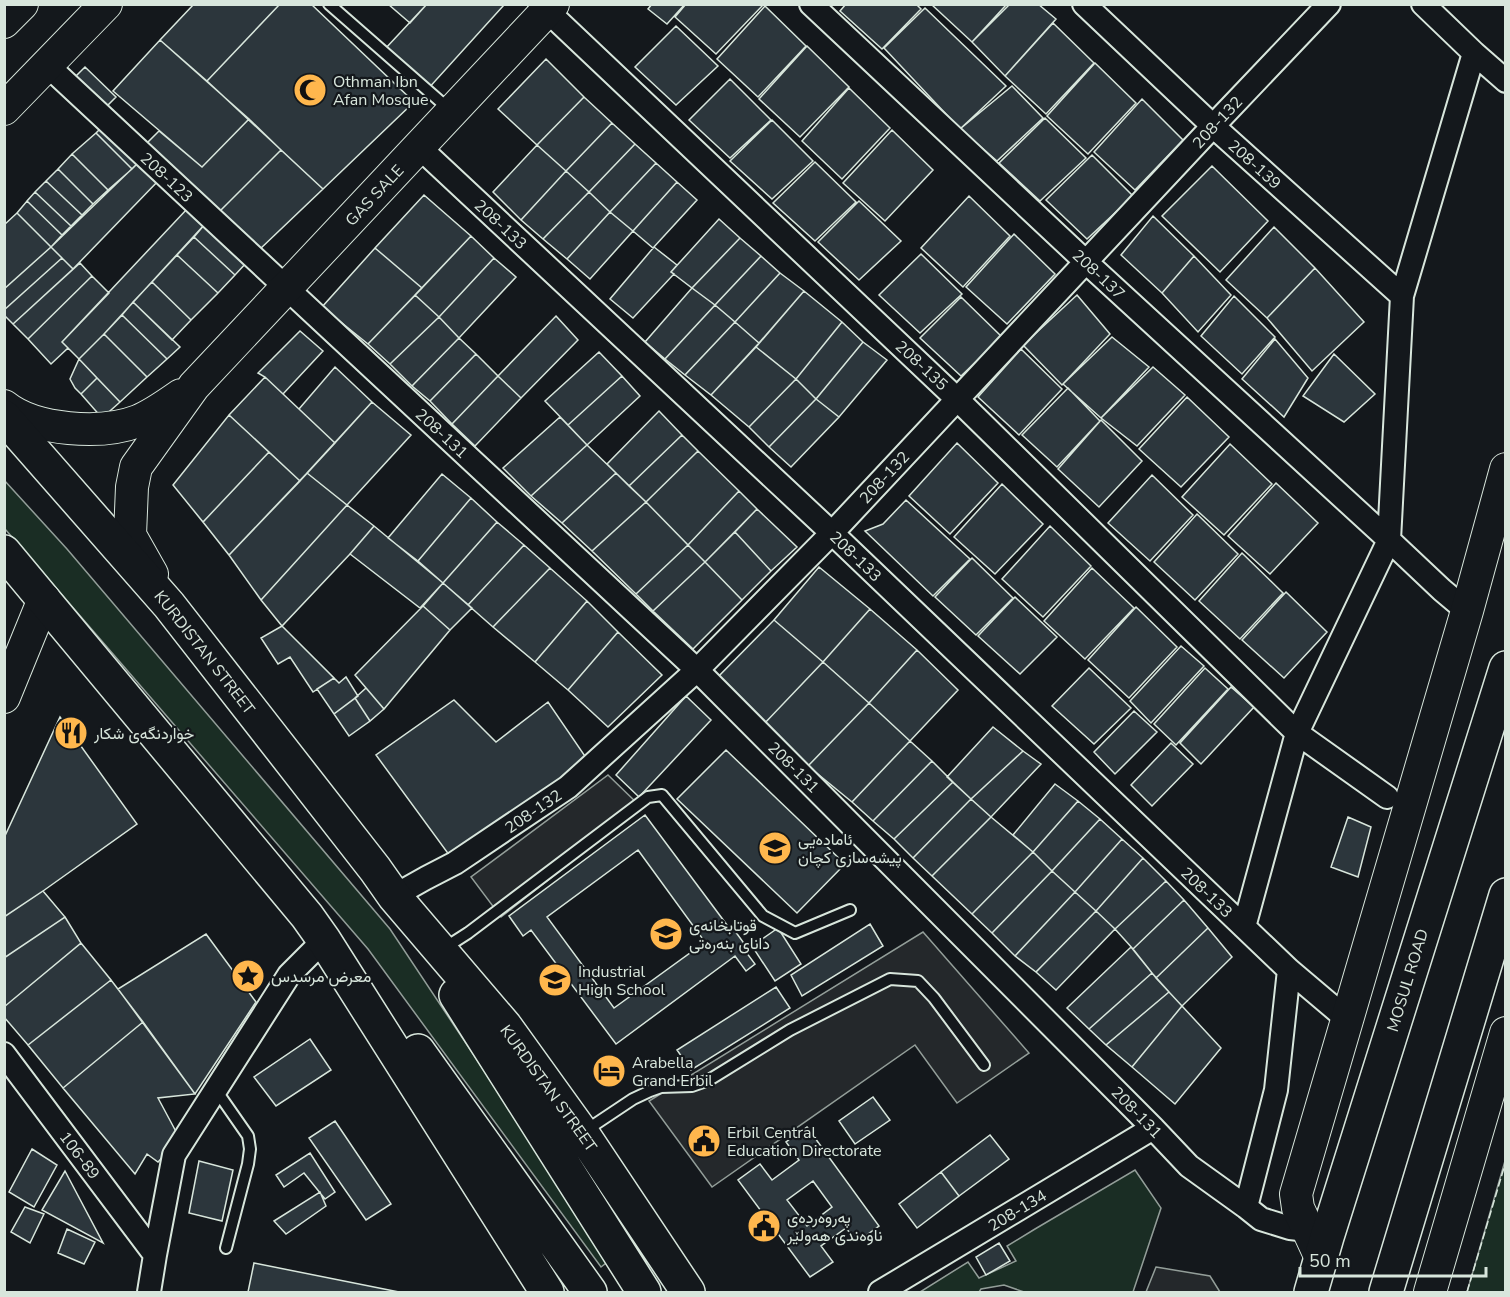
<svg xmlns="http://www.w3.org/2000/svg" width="1510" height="1297" font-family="'Nunito Sans',Vazirmatn,sans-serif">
	<rect width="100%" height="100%" fill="#14181c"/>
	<path fill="#1a2d24" stroke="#939e99" stroke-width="1.5" d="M4 480 67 549 390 929 610 1260 601 1267 368 949 5 529Z
		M1505 1161V1292H1467Z
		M1135 1170 1161 1208 1133 1292H1024L1004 1285 981 1289 979 1292H920L968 1262 979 1278 1016 1261 1007 1246 1035 1229Z"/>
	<path fill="#24282b" stroke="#939e99" stroke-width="1.5" d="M608 775 641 807 501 917 471 877Z
		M923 932 1029 1053 957 1103 915 1045 712 1187 649 1101Z
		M1156 1267 1210 1276 1220 1292H1146Z"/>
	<path fill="#2c363c" stroke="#d8e6dc" stroke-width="1.5" fill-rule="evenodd" d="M194 4H280L207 81 160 40Z
		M280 4H311L414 102 323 189 207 81Z
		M388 4H427L410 23Z
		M427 4 504 5 427 90 385 49Z
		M652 4H685L667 24 648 9Z
		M686 4H764L716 54 675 17Z
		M846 4H916L921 9 882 49 840 11Z
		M931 4H1007L972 42Z
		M1010 4H1038L1056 19 1005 76 972 42Z
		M765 6 806 46 758 97 717 59Z
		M925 8 1006 86 960 129 884 48Z
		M1053 23 1094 63 1046 114 1005 76Z
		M676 26 718 66 676 105 635 67Z
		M160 40 249 119 202 167 113 91Z
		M807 46 849 87 800 137 759 99Z
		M546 59 584 97 537 145 498 109Z
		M1095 63 1136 103 1088 154 1047 116Z
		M85 67 116 97 101 112 69 83Z
		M730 79 771 120 730 158 689 120Z
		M1012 86 1043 118 997 161 960 129Z
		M849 88 890 128 842 179 802 141Z
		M584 97 612 123 566 171 537 145Z
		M1142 99 1183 140 1135 190 1094 152Z
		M1045 118 1086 158 1040 201 999 163Z
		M249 119 281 150 219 212 146 144 159 131 202 167Z
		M772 120 813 161 772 199 730 161Z
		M106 123 142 159 132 169 96 133Z
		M612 123 635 144 589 192 566 171Z
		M892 130 933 170 885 221 843 183Z
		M96 133 132 169 108 190 72 154Z
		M635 144 656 163 610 212 589 192Z
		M537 145 566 171 521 220 493 192Z
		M281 150 323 189 259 250 219 212Z
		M72 154 108 190 93 204 58 169Z
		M1092 155 1133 196 1087 239 1046 200Z
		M142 159 160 179 73 269 51 247Z
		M815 162 856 202 815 241 773 203Z
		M656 163 677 182 633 231 610 212Z
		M1212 166 1268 221 1220 272 1162 216Z
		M58 169 93 204 82 215 46 181Z
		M566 171 589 192 543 239 521 220Z
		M46 181 82 215 71 226 35 192Z
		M677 182 697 200 653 248 633 231Z
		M35 192 71 226 62 235 27 201Z
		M589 192 610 212 567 259 543 239Z
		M424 195 471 236 422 288 375 248Z
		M969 196 1010 236 963 287 921 248Z
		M27 201 62 235 51 247 17 213Z
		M859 201 901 241 859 280 818 242Z
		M187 209 205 224 104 334 79 359 62 342Z
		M610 212 633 231 590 279 567 259Z
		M17 213 51 247 4 289V225Z
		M1153 216 1194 256 1162 293 1121 255Z
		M719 219 740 238 692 288 671 272Z
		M205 224 247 262 235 275 194 237Z
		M1274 227 1315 268 1267 318 1226 280Z
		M1014 234 1055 274 1007 324 966 287Z
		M471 236 494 258 439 317 415 295Z
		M194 237 235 275 218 293 177 255Z
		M740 238 761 256 715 305 692 288Z
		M51 247 62 258 4 310V289Z
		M654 247 677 265 671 272 674 274 633 318 610 299Z
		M375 248 422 288 368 344 322 307Z
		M921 254 962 294 920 333 879 295Z
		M177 255 218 293 191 320 152 282Z
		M761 256 780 273 735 322 715 305Z
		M1194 256 1231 295 1198 332 1162 293Z
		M62 258 73 269 13 324 4 315V310Z
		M494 258 516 277 459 338 439 317Z
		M80 263 92 276 28 339 13 324Z
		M1315 268 1364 322 1312 371 1267 318Z
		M780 273 804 291 759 343 735 322Z
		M92 276 109 293 62 342 68 348 51 364 28 339Z
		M152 282 191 320 172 340 133 302Z
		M692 288 715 305 665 359 645 342Z
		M804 291 842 322 796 379 756 347Z
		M415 295 439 317 390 364 368 344Z
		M1077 295 1110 334 1062 385 1023 345Z
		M1234 296 1275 337 1242 374 1201 336Z
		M961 297 1002 337 961 376 920 338Z
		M133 302 180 347 167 359 122 315Z
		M715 305 735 322 685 375 665 359Z
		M122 315 167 359 147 377 104 334Z
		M556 316 578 340 521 398 498 376Z
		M439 317 459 338 412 386 390 364Z
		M735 322 759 343 711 395 685 375Z
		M842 322 863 342 816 399 796 379Z
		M300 331 323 351 283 394 265 377 258 373Z
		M104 334 147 377 120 402 79 359Z
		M1112 337 1149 367 1101 418 1063 384Z
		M459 338 476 354 430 401 412 386Z
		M1275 339 1308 378 1284 417 1242 379Z
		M863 342 887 360 839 417 816 399Z
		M756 347 796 379 749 427 711 395Z
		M1021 349 1062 389 1019 435 978 397Z
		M599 352 622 376 568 425 545 401Z
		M476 354 498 376 452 424 430 401Z
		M1334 354 1375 394 1344 422 1303 396Z
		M79 359 97 378 81 394 75 388 70 379Z
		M335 367 372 402 335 443 299 409Z
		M1153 367 1185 395 1137 446 1101 418Z
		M498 376 521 398 475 446 452 424Z
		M622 376 640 396 587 445 568 425Z
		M265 377 335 443 300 481 229 415Z
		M97 378 120 402 102 418 81 394Z
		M796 379 816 399 769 447 749 427Z
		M1068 388 1100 421 1057 467 1022 435Z
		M1187 397 1229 437 1181 487 1139 449Z
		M816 399 839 417 791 467 769 447Z
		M372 402 411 435 347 505 307 473Z
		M659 411 682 435 629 486 607 464Z
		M229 415 269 452 203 522 173 485Z
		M560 417 587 445 531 496 503 468Z
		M1101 420 1142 461 1099 507 1058 469Z
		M682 435 698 451 646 502 629 486Z
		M957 443 998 483 950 534 909 496Z
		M1230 444 1272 484 1224 535 1182 497Z
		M587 445 616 473 562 523 531 496Z
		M698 451 739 491 688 545 646 502Z
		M269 452 300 481 229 555 203 522Z
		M307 473 347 505 261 600 229 555Z
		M616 473 646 502 592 551 562 523Z
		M442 474 471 498 418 561 388 538Z
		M1152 475 1193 515 1150 561 1108 523Z
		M1276 483 1318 523 1270 574 1228 536Z
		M1002 484 1043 524 995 574 954 537Z
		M739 491 757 509 705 562 688 545Z
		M471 498 497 522 443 583 418 561Z
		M906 500 970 559 933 596 865 531 883 524Z
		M646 502 688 545 636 594 592 551Z
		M347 505 374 526 350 554 282 626 261 600Z
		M757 509 797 547 771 571 735 532Z
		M1197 514 1238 554 1195 600 1154 562Z
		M497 522 524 545 468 605 443 583Z
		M374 526 443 583 420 608 350 554Z
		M1050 526 1091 566 1043 617 1002 579Z
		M735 532 771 571 742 600 705 562Z
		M524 545 550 568 493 627 468 605Z
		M688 545 705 562 653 611 636 594Z
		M1242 553 1283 593 1240 639 1199 601Z
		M972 558 1013 598 976 635 935 597Z
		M705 562 742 600 693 649 653 611Z
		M819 567 870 609 823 662 774 620Z
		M550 568 587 601 535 662 493 627Z
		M1092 568 1134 608 1085 659 1044 621Z
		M443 583 472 608 450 630 423 606Z
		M1286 592 1327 632 1284 678 1242 640Z
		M1015 597 1057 637 1020 674 978 636Z
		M587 601 618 632 568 690 535 662Z
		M423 606 450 630 384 709 355 675Z
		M1136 607 1177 647 1129 698 1088 660Z
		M870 609 917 650 869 703 823 662Z
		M774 620 823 662 762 726 714 681Z
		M282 626 334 678 313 692 290 657 278 664 261 638Z
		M618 632 662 675 608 727 568 690Z
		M1181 646 1204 666 1151 723 1130 701Z
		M917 650 958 690 910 741 869 703Z
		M823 662 869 703 808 766 762 726Z
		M1089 668 1131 708 1094 744 1052 706Z
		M1205 668 1228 689 1176 745 1154 724Z
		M346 677 358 696 334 714 317 689 334 678 339 683Z
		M1231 687 1254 707 1201 764 1180 743Z
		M366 688 384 709 370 721 355 698Z
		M686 696 711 720 639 797 616 775Z
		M355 698 370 721 349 736 334 714Z
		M454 700 496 742 548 702 591 765 455 863 376 755Z
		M869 703 910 741 852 802 808 766Z
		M1134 711 1157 732 1115 774 1094 752Z
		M60 717 137 824 43 891 4 917V838Z
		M993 727 1023 751 971 799 947 777Z
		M910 741 932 761 873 821 852 802Z
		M1171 743 1193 764 1152 806 1131 785Z
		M726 750 845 864 797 913 677 799Z
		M1023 751 1041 764 991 817 971 799Z
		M932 761 953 782 894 839 873 821Z
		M953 782 971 799 913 858 894 839Z
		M1055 784 1078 801 1033 852 1013 835Z
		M971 799 991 817 932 876 913 858Z
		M1078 801 1100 819 1052 871 1033 852Z
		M645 815 730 929 732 927 746 946 743 948 755 964 746 971 735 956 616 1044 531 930 523 936 509 916ZM638 850 705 942 614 1008 547 917Z
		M991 817 1033 852 972 914 932 876Z
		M1348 817 1371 827 1358 877 1331 867Z
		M1100 819 1122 839 1075 892 1052 871Z
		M1122 839 1143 858 1096 911 1075 892Z
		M1033 852 1052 871 992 933 972 914Z
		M1143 858 1166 881 1115 929 1096 911Z
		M1052 871 1075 892 1015 956 992 933Z
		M1166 881 1184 900 1133 949 1115 929Z
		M43 891 65 917 4 958V917Z
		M1075 892 1096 911 1036 972 1015 956Z
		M1184 900 1208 928 1156 978 1133 949Z
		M1096 911 1115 929 1056 990 1036 972Z
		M65 917 81 943 4 1007V958Z
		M870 924 883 946 802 996 791 975Z
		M778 928 801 964 775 981 752 946Z
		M1208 928 1232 957 1182 1006 1156 978Z
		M206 934 256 1002 195 1094 118 989Z
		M81 943 111 980 28 1045 4 1017V1007Z
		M1131 947 1152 973 1089 1029 1067 1008Z
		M1152 973 1169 992 1106 1045 1089 1029Z
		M111 980 143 1022 63 1088 28 1045Z
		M776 987 790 1008 691 1070 677 1050Z
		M1169 992 1182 1006 1132 1067 1106 1045Z
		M1182 1006 1221 1048 1175 1104 1132 1067Z
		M143 1022 195 1094 158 1098 180 1139 158 1162 147 1154 135 1174 63 1088Z
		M310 1039 331 1070 276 1106 254 1077Z
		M873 1097 890 1120 855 1144 839 1121Z
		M335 1121 391 1204 366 1220 309 1138Z
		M807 1127 879 1226 857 1242 846 1228 821 1246 833 1262 810 1277 738 1180 760 1164 772 1180 799 1160 786 1142ZM813 1181 832 1207 807 1226 787 1200Z
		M990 1135 1009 1159 959 1196 941 1172Z
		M32 1149 57 1165 34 1207 9 1192Z
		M310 1153 335 1192 325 1199 304 1173 284 1187 276 1175Z
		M199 1161 233 1170 222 1221 189 1213Z
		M65 1171 103 1243 42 1210Z
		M941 1172 959 1196 917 1228 899 1204Z
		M320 1192 326 1206 286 1234 274 1221Z
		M25 1207 44 1214 30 1243 11 1232Z
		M67 1229 95 1242 84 1264 58 1253Z
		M999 1243 1010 1261 986 1275 976 1257Z
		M254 1263 399 1292H248Z"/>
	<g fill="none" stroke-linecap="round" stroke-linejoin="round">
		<g stroke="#d8e6dc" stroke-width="14">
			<path id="lane" d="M329 4 450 110
				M443 949 468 933 648 797 662 795 763 916 795 933 850 910
				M216 1090 248 1136 250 1149 248 1164 226 1248
				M585 1131 633 1099 650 1091 661 1087 692 1086 709 1080 790 1030 890 979 918 981 934 998 984 1065"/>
		</g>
		<g stroke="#d8e6dc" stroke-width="26">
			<path id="street" d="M540 4 957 399 1297 733 1387 797
				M811 4 1086 262 1389 540 1442 590 1467 611
				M1084 4 1213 126 1402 296
				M1474 53 1506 81
				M47 65 697 670 1153 1128 1189 1166 1246 1207 1261 1219 1290 1228 1308 1230
				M419 147 832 533 1289 970 1348 1020
				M394 896 426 878 455 863 568 787 697 670 832 533 1213 126 1329 4
				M1244 927 1297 733 1389 540 1402 296 1474 53 1423 4
				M4 1054 155 1255
				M1246 1207 1276 1090 1289 970
				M149 1292 155 1255 174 1155 289 975 324 940
				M880 1292 1153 1128"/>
		</g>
		<g stroke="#d8e6dc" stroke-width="34">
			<path id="secondary" d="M4 22 22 4
				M4 109 106 4
				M4 406C35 431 102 435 138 421 153 415 168 404 181 395
				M152 574 130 535 132 487 136 467 194 386 553 4
				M4 697 44 599
				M1321 1258 1298 1208 1296 1194 1467 611 1506 469
				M1430 1292 1506 1033"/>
		</g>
		<g stroke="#d8e6dc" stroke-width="36">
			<path id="highway" d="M4 417 169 605 375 869 394 896 505 1026 582 1133 688 1292
				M4 552 307 916 324 940 547 1292
				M456 995 644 1292
				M418 1051 590 1292
				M1311 1292 1327 1237 1506 668
				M1386 1292 1506 895"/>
		</g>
		<use href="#lane" stroke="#14181c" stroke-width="10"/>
		<use href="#street" stroke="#14181c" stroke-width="22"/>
		<use href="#secondary" stroke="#14181c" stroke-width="32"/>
		<use href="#highway" stroke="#14181c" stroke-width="33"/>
		<path stroke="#d8e6dc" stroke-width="1.5" stroke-dasharray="8 3" stroke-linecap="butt" d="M1467 1292 1506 1161"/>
	</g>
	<defs>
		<g id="mosque-disc" transform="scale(1.725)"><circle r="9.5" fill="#ffb74d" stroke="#14181c"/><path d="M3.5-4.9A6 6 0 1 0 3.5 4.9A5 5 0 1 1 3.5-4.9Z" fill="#111"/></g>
		<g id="restaurant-disc" transform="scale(1.725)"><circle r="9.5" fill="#ffb74d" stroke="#14181c"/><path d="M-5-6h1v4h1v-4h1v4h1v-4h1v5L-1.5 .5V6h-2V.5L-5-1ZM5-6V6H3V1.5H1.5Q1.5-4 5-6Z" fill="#111"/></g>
		<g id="school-disc" transform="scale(1.725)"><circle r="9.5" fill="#ffb74d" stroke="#14181c"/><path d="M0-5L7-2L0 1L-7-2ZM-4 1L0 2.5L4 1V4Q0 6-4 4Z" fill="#111"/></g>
		<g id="sight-disc" transform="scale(1.725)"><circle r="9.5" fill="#ffb74d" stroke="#14181c"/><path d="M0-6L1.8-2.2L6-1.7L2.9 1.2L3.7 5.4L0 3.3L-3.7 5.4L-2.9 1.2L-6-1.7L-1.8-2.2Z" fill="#111"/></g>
		<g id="hotel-disc" transform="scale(1.725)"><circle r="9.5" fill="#ffb74d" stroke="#14181c"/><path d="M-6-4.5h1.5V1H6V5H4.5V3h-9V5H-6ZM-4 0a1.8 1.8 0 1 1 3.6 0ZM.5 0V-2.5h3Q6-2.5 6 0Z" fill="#111"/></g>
		<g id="civic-disc" transform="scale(1.725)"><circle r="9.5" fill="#ffb74d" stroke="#14181c"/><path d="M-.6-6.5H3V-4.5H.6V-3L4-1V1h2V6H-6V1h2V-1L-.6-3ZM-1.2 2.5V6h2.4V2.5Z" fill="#111"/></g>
	</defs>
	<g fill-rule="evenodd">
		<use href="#mosque-disc" x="310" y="90"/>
		<use href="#restaurant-disc" x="71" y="733"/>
		<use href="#school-disc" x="775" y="848"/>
		<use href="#school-disc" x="666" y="934"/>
		<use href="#sight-disc" x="248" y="976"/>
		<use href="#school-disc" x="555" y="980"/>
		<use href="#hotel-disc" x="609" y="1071"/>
		<use href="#civic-disc" x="704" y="1141"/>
		<use href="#civic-disc" x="764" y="1226"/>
	</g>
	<g text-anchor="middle" stroke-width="4.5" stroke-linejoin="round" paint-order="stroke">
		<g font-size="16" fill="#d8e6dc" stroke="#14181c" text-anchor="start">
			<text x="333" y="87">Othman Ibn<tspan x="333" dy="18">Afan Mosque</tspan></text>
			<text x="94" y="739">خواردنگەی شکار</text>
			<text x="798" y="845">ئامادەیی<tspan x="798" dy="18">پیشەسازی کچان</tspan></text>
			<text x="689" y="931">قوتابخانەی<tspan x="689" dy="18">دانای بنەرەتی</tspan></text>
			<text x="578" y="977">Industrial<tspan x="578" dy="18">High School</tspan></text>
			<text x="271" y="982">معرض مرسدس</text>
			<text x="632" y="1068">Arabella<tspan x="632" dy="18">Grand Erbil</tspan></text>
			<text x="727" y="1138">Erbil Central<tspan x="727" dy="18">Education Directorate</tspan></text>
			<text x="787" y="1223">پەروەردەی<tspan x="787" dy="18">ناوەندی هەولێر</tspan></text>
		</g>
		<g font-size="16" fill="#d8e6dc" stroke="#14181c">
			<text transform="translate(1217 122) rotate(-47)" y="6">208-132</text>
			<text transform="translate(1255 164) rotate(42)" y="6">208-139</text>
			<text transform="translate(167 177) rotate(43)" y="6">208-123</text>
			<text transform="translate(374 195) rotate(-47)" y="6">GAS SALE</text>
			<text transform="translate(501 224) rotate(43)" y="6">208-133</text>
			<text transform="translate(1099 274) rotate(43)" y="6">208-137</text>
			<text transform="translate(922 365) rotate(43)" y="6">208-135</text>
			<text transform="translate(442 433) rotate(43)" y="6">208-131</text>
			<text transform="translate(884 477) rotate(-47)" y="6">208-132</text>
			<text transform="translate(856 556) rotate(44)" y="6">208-133</text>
			<text transform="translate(205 652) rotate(52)" y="6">KURDISTAN STREET</text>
			<text transform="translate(794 767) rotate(45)" y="6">208-131</text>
			<text transform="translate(533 811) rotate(-34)" y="6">208-132</text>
			<text transform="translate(1207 892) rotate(44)" y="6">208-133</text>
			<text transform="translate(1407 980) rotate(-73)" y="6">MOSUL ROAD</text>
			<text transform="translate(549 1088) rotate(54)" y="6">KURDISTAN STREET</text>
			<text transform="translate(1137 1112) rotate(46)" y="6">208-131</text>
			<text transform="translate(80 1155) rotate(53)" y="6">106-89</text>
			<text transform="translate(1017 1210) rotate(-31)" y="6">208-134</text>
		</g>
	</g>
	<rect width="1510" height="1297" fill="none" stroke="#d8e6dc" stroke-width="12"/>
	<path d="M1300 1267v9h186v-9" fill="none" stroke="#d8e6dc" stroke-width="3"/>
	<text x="1309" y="1267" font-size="18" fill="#d8e6dc" stroke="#14181c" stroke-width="4.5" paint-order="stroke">50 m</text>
</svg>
